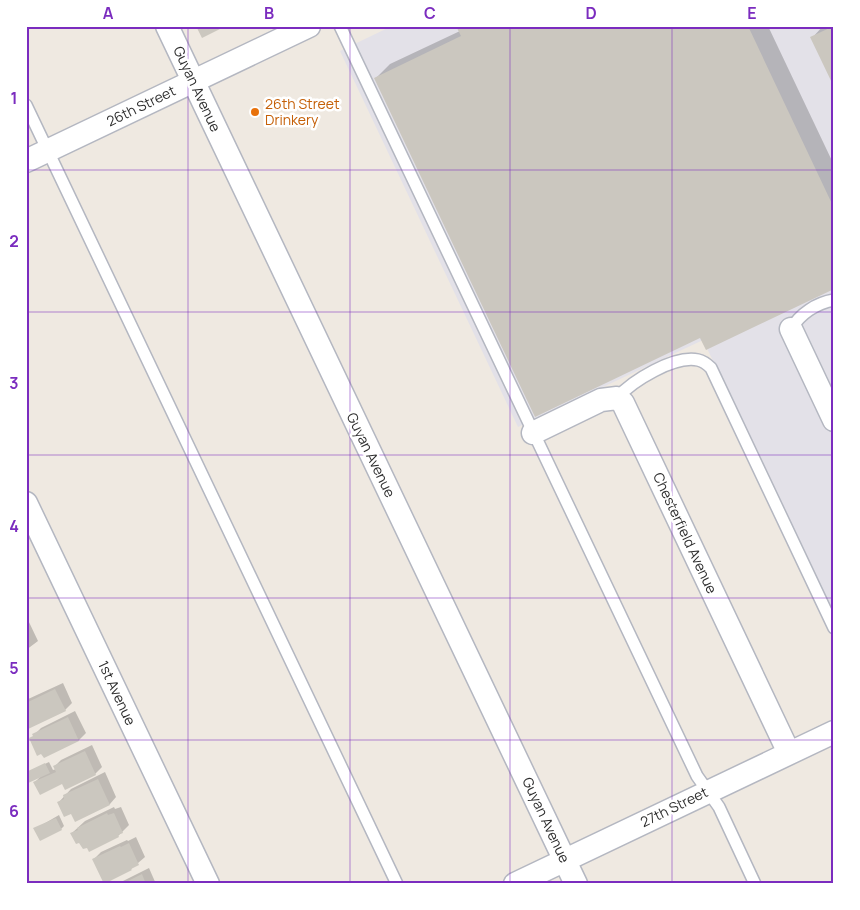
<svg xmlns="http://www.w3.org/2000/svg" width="860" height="910" font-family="Manrope,sans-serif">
	<rect width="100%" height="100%" fill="#efe9e1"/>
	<path fill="#e3e1e8" d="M392 26H834V614L703 340 518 427 340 51Z"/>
	<path fill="#0003" d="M458 26H768L834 165V288L701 337 376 78 390 64 460 31Z
		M823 26H834L812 38Z
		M28 620 38 641 26 650V621Z
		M63 683 72 703 65 710 26 728V700Z
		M75 711 86 733 79 740 44 756 34 735 41 728Z
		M92 745 102 767 95 774 63 783 35 782 41 776 26 773 49 762 53 770 56 769 54 767 61 760Z
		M105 772 116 797 110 804 76 820 72 812 59 802 71 789Z
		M114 807 115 809 121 807 129 825 118 836 72 833 85 821Z
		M59 815 64 826 61 829H35Z
		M136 837 145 857 131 869 94 859 101 852 127 840 128 841Z
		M149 868 156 884H117Z"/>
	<path fill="#cbc7bf" d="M196 26H226L202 38Z
		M456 26H748L834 208V289L706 350 700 338 535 417 374 78 461 36Z
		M834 26V87L810 37Z
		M55 689 66 711 26 730V703Z
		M68 717 79 741 44 758 41 754 37 756 29 738 33 736 32 734Z
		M85 751 96 775 65 790 62 784 40 795 33 782 56 772 53 766Z
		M45 763 50 773 26 784V772Z
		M98 779 110 805 75 822 71 814 64 817 57 802 64 799 63 795Z
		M107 813 108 815 114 813 123 833 118 835 119 837 89 852 87 848 83 849 79 843 76 844 70 833 78 830 77 828Z
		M56 818 62 830 40 841 33 828Z
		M129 843 139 865 131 869 132 870 104 884 92 859 120 846 121 847Z
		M142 874 146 884H122Z"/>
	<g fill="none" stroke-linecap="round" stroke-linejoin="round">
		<g stroke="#b4b7c1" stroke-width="14">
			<path id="lane" d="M340 26 697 776 719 807 755 884
				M26 105 397 884
				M791 329C800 314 816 303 834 300
				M617 398C632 381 674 355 698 360 703 361 707 364 711 368L834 628"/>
		</g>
		<g stroke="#b4b7c1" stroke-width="25">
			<path id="street" d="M167 26 576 884
				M26 161 309 26
				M791 329 834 420
				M533 433 601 400 617 398 623 403 789 753
				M26 503 208 884
				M515 884 834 732"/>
		</g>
		<use href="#lane" stroke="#fff" stroke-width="11"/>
		<use href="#street" stroke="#fff" stroke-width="22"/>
	</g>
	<path fill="none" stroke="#7b2cbf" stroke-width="1" stroke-opacity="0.55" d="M188 26V884M350 26V884M510 26V884M672 26V884M26 170H834M26 312H834M26 455H834M26 598H834M26 740H834"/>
	<circle fill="#e8710a" stroke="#fff" stroke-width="2" cx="255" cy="112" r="5"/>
	<g text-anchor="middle" stroke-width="5" stroke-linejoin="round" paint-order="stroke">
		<g font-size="14" fill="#2e2e2e" stroke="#fff">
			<text transform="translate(197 89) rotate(65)" y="5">Guyan Avenue</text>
			<text transform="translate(141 106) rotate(-26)" y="5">26th Street</text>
			<text transform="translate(371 455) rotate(64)" y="5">Guyan Avenue</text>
			<text transform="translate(685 533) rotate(65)" y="5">Chesterfield Avenue</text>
			<text transform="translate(117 693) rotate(65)" y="5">1st Avenue</text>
			<text transform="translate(674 807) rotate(-26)" y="5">27th Street</text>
			<text transform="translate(546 820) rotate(65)" y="5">Guyan Avenue</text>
		</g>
		<g font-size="14" fill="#c56008" stroke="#fff" text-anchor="start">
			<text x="265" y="109">26th Street<tspan x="265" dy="16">Drinkery</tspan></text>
		</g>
	</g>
	<rect width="860" height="910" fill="none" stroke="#ffffff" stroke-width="55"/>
	<rect x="28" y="28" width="804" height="854" fill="none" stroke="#7b2cbf" stroke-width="2"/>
	<g font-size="16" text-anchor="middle" font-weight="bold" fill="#7b2cbf">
		<text x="108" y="19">A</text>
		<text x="269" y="19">B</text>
		<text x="430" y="19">C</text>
		<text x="591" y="19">D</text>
		<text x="752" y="19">E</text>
		<text x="14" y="104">1</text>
		<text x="14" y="247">2</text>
		<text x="14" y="389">3</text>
		<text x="14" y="532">4</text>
		<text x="14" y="674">5</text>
		<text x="14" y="817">6</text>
	</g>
</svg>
